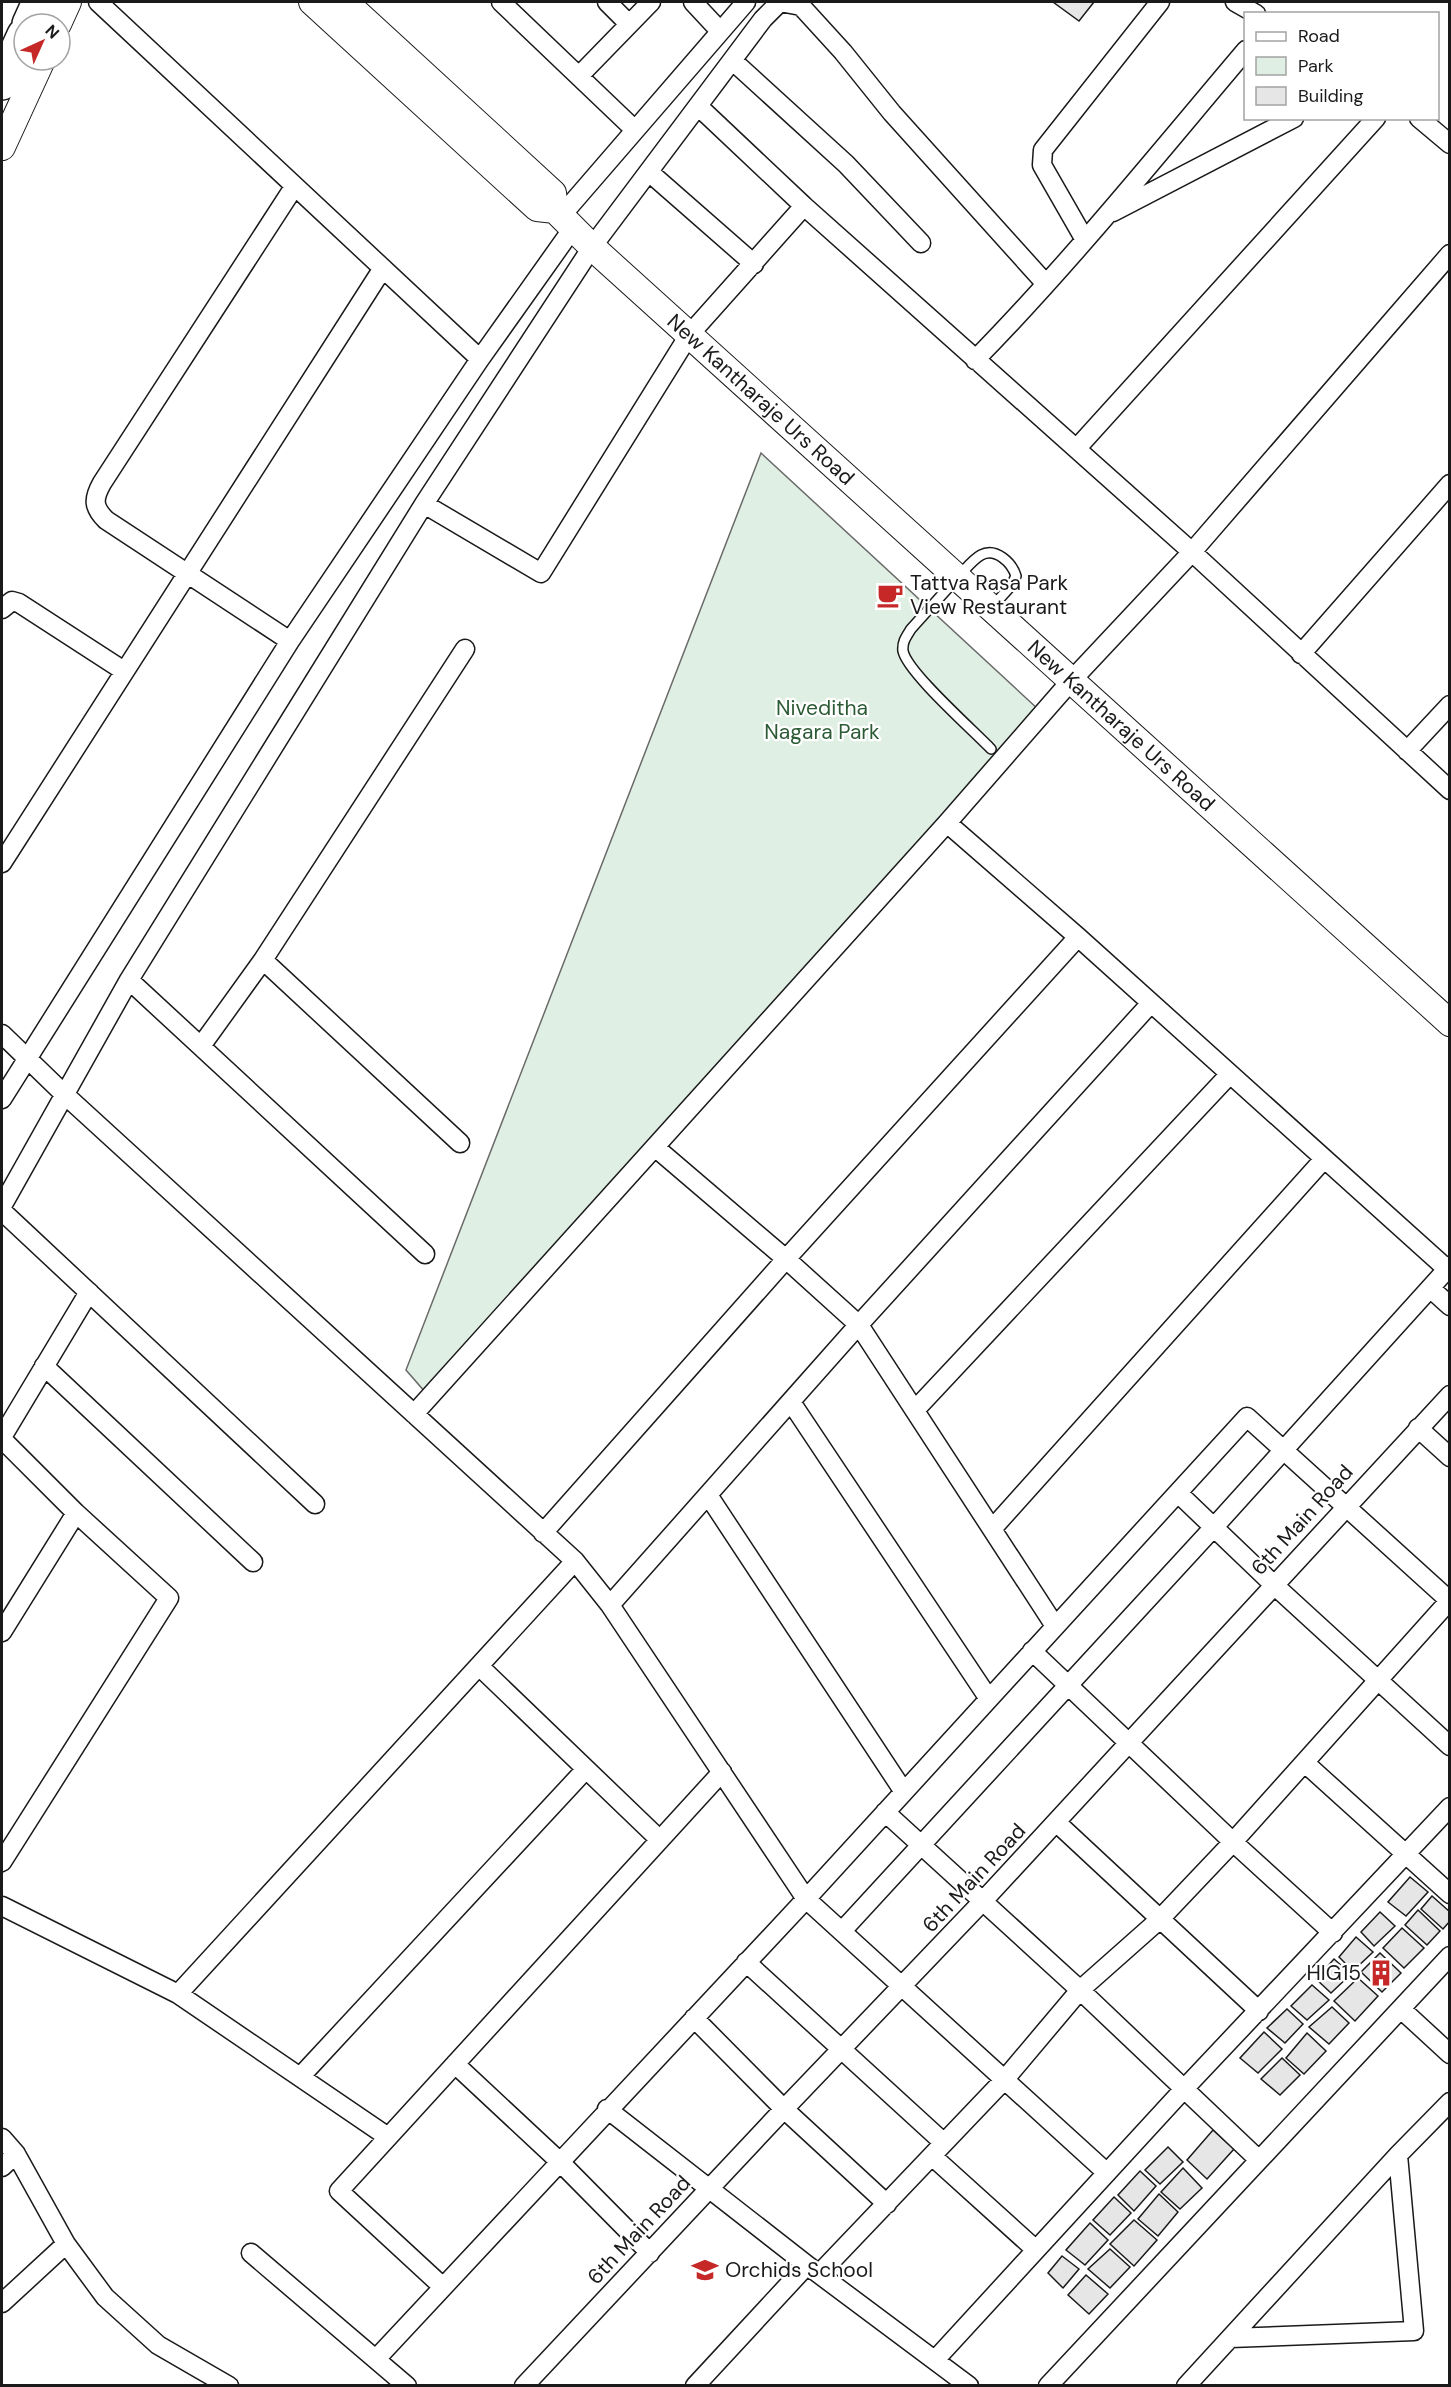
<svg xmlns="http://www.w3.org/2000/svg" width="1451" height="2387" font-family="'DM Sans',sans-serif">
	<rect width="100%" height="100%" fill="#fff"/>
	<path fill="#e0efe3" stroke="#6a6a6a" stroke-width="1.5" d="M761 453 1039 710 426 1393 406 1370Z"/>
	<path fill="#e6e6e6" stroke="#1a1a1a" stroke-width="1.5" d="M1053 2H1094L1079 21Z
		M1410 1877 1428 1892 1406 1916 1388 1902Z
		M1432 1896 1450 1912V1921L1443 1929 1421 1909Z
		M1418 1910 1440 1931 1427 1945 1405 1925Z
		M1380 1912 1395 1926 1374 1946 1361 1932Z
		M1402 1928 1424 1948 1404 1968 1383 1948Z
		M1356 1937 1373 1952 1353 1971 1339 1957Z
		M1380 1953 1401 1973 1382 1992 1361 1972Z
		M1334 1959 1351 1974 1331 1993 1316 1979Z
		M1358 1978 1378 1996 1355 2021 1334 2001Z
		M1312 1985 1329 2000 1307 2020 1291 2006Z
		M1332 2007 1349 2023 1329 2044 1309 2027Z
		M1287 2009 1303 2024 1285 2043 1267 2028Z
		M1264 2032 1282 2049 1258 2073 1240 2058Z
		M1307 2033 1326 2051 1304 2074 1286 2058Z
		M1282 2058 1300 2075 1280 2095 1261 2079Z
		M1213 2130 1234 2149 1207 2179 1187 2160Z
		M1168 2147 1183 2162 1160 2184 1145 2170Z
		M1183 2168 1202 2188 1180 2209 1161 2192Z
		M1140 2171 1156 2186 1134 2211 1118 2195Z
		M1159 2194 1178 2212 1158 2236 1138 2219Z
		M1114 2197 1131 2213 1110 2235 1093 2220Z
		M1134 2220 1157 2240 1134 2266 1110 2244Z
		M1090 2223 1108 2240 1085 2265 1066 2250Z
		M1110 2249 1130 2267 1110 2288 1088 2269Z
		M1062 2256 1079 2269 1063 2288 1048 2273Z
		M1086 2275 1108 2294 1089 2314 1068 2295Z"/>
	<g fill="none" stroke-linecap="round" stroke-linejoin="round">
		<g stroke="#1a1a1a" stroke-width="12">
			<path id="lane" d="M991 749C974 731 907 672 903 651 902 642 906 637 911 629 926 612 942 595 958 577 965 570 972 560 981 555 996 547 1012 563 1016 576L1011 586 992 607"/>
		</g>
		<g stroke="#1a1a1a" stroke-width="21">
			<path id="street" d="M98 2 480 359
				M501 2 635 130
				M607 2 629 24
				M693 2 720 31
				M1235 2 1256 14
				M733 61 846 164 921 243
				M579 76 651 2
				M698 106 804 206 1192 552 1450 790
				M1419 118 1450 144
				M649 172 754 264
				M1113 212 1294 118
				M561 216 746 2
				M1085 240 1042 165 1043 150 1160 2
				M975 360C1071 262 1157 155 1246 50
				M1077 448 1376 118
				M424 504 541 573 689 335 804 206
				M2 609 12 601 19 603 124 671
				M290 641 106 520C93 507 93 499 102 483L294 187
				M1301 654 1450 484
				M1407 751 1450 705
				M947 823 1078 937 1447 1269
				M2 863 383 268
				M263 960 465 649
				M129 980 424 504 592 247 763 19 780 2 801 6 843 52 892 113 1046 284
				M2 1034 64 1094 575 1561 610 1605 806 1899 1107 2173
				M201 1046 263 960 460 1143
				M2 1099 290 641 480 359 573 228
				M656 1148 786 1259 859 1325 1055 1626
				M2 1206 129 980 425 1254
				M2 1211 315 1504
				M1430 1288 1450 1306
				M44 1366 253 1562
				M791 1402 989 1699
				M915 1410 1230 1074
				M414 1414 947 823 1070 682 1192 552 1450 254
				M1418 1428 1450 1457
				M2 1437 89 1292
				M2 1439 76 1513 169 1598 2 1862
				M1178 1493 1274 1585 1450 1746
				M708 1495 904 1792
				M992 1529 1324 1159
				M543 1533 786 1259 1078 937
				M610 1605 854 1330 1151 1003
				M2 1632 76 1513
				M1032 1651 1233 1842 1333 1933
				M479 1666 660 1840
				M1305 1763 1450 1894
				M885 1812 1080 1990 1259 2160
				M1056 1822 1259 2011
				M2 1906 178 1994 388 2137
				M842 1931 1214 1527 1450 1266
				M746 1962 944 2143
				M178 1994 575 1561
				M1401 2009 1450 2054
				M694 2018 784 2109 887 2204
				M455 2064 559 2161 650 2253
				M300 2077 586 1769
				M607 2109 807 2265 969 2386
				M2 2138 16 2154 66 2244 105 2297 158 2345 229 2386
				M932 2156 1036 2250
				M2 2167 16 2154
				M251 2253 407 2386
				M819 2274 1005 2079 1080 1990 1159 1920 1233 1842 1450 1600
				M443 2287 339 2191 722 1772
				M2 2303 66 2244
				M1230 2338 1414 2331 1398 2155
				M376 2359 806 1899 1247 1417 1450 1601
				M935 2360 1183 2090 1450 1807
				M524 2386 784 2109 982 1902 1450 1395
				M695 2386 807 2265
				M1048 2386 1450 1956
				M1186 2386 1398 2155 1450 2102"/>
		</g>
		<g stroke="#1a1a1a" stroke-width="28">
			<g id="secondary">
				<path id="s1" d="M312 2 537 208 555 210 592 247 1450 1023"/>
				<path d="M345 2 553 193 555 210"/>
				<path d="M58 24 68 2"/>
				<path d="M2 147 42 60"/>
			</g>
		</g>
		<g stroke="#1a1a1a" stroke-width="36">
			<path id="highway" d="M29 24 39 2
				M2 83 24 35"/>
		</g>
		<use href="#lane" stroke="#fff" stroke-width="9"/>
		<use href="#street" stroke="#fff" stroke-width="18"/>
		<use href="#secondary" stroke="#fff" stroke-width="26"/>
		<use href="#highway" stroke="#fff" stroke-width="33"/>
	</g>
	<defs>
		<g id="cafe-bare" transform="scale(2.07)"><path d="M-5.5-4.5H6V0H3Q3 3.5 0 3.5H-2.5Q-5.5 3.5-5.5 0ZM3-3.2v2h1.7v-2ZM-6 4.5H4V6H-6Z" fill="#c62828" stroke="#fff" stroke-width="2.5" paint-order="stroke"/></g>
		<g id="building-bare" transform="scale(2.07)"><path d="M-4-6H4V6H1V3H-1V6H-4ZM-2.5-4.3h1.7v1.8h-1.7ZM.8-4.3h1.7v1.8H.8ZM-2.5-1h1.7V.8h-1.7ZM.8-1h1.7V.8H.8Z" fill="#c62828" stroke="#fff" stroke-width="2.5" paint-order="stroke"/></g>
		<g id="school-bare" transform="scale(2.07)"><path d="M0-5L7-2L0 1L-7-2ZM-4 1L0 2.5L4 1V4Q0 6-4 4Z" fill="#c62828" stroke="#fff" stroke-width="2.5" paint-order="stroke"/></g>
	</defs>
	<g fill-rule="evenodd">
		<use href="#cafe-bare" x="890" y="595"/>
		<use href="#building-bare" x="1381" y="1973"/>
		<use href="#school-bare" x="705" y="2270"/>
	</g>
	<g text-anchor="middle" stroke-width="4.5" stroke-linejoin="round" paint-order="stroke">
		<g font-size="21" fill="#1a1a1a" stroke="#fff">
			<text dy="7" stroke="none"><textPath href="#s1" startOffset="603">New Kantharaje Urs Road</textPath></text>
			<text dy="7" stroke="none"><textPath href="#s1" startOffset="1089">New Kantharaje Urs Road</textPath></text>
			<text transform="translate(1302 1520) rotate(-48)" y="7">6th Main Road</text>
			<text transform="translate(974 1878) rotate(-47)" y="7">6th Main Road</text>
			<text transform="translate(639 2230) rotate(-47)" y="7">6th Main Road</text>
		</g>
		<g font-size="21" fill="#1a1a1a" stroke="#fff" text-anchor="start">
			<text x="910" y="590">Tattva Rasa Park<tspan x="910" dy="24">View Restaurant</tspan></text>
			<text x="1361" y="1980" text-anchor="end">HIG15</text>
			<text x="725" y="2277">Orchids School</text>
		</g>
		<g font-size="21" fill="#2b5a34" stroke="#fff">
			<text x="822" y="715">Niveditha<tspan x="822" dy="24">Nagara Park</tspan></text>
		</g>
	</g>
	<rect width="1451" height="2387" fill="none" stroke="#1a1a1a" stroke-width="6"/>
	<rect x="1244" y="12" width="195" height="108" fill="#ffffff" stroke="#a3a3a3" stroke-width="1.5"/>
	<rect x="1256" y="32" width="30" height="9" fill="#ffffff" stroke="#a3a3a3" stroke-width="1.5"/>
	<text x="1298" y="42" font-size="18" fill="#1a1a1a">Road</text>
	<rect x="1256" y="57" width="30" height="18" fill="#e0efe3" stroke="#a3a3a3" stroke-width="1.5"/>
	<text x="1298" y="72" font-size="18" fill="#1a1a1a">Park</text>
	<rect x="1256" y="87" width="30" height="18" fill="#e6e6e6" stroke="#a3a3a3" stroke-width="1.5"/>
	<text x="1298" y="102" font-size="18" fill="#1a1a1a">Building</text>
	<g transform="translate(42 42) rotate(45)"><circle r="28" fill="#ffffff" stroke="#a3a3a3" stroke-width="1.5"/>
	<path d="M0-4.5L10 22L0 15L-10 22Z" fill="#c62828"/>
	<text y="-9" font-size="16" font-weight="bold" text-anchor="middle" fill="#1a1a1a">N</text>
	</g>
</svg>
